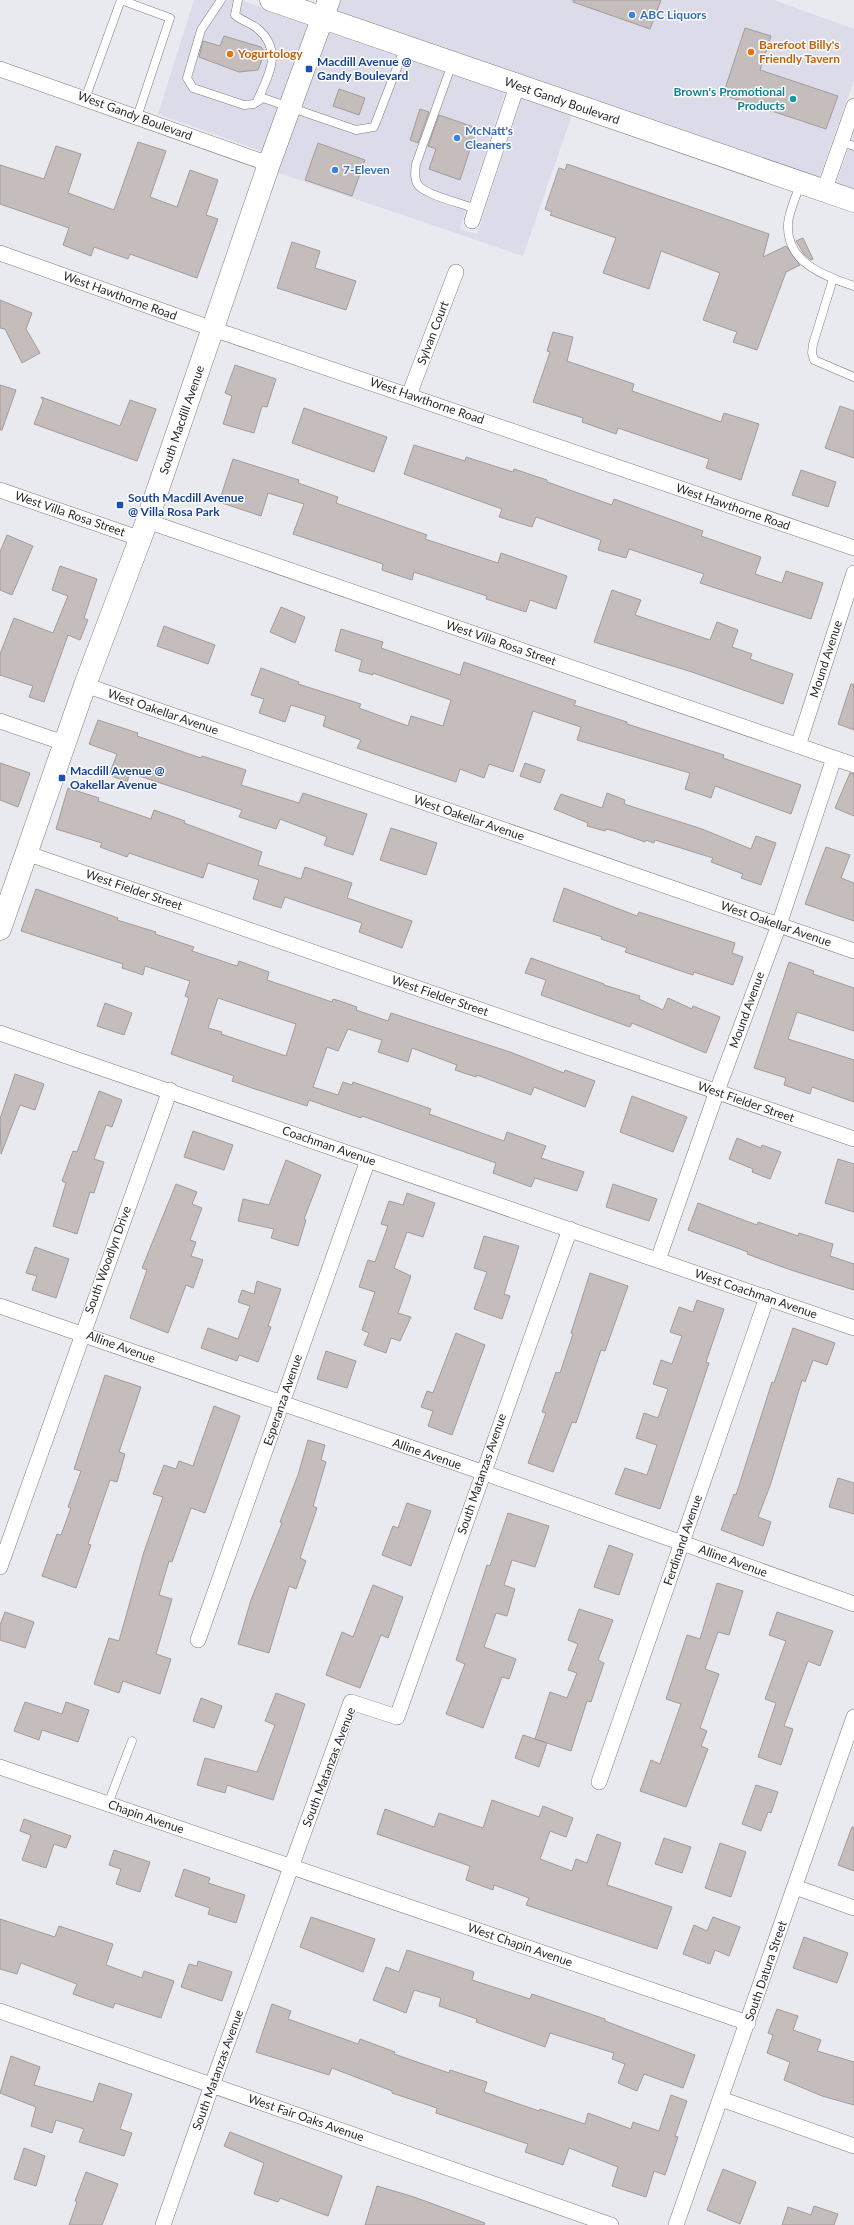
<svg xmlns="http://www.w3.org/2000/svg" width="854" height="2225" font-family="Lato,sans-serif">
	<rect width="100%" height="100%" fill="#e9e9f0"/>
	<path fill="#dcdbe9" d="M194 0H241L310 25 264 152 158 114Z
		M338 0H774L854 29V80L819 178 334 12Z
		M327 31 505 92 460 229 477 234 522 98 572 115 523 256 276 172Z
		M854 133V190L836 184Z"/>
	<path fill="#c5bdbb" stroke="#a29b99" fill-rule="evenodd" d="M573 0H661L650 29 573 2Z
		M745 28 771 36 760 70 838 96 826 129 723 95Z
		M224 36 261 47 265 52 258 70 239 72 199 57 203 41 220 46Z
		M339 89 365 98 359 115 333 106Z
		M420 109 429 112 418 143 410 140Z
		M439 115 477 128 460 180 429 169 436 149 428 146Z
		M138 142 166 151 150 197 177 207 190 170 218 180 206 215 218 219 197 278 130 254 128 259 94 247 91 256 63 245 69 228 0 204V165L44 179 56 146 81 154 68 193 114 210Z
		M318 143 365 160 352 196 305 180Z
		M567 164 769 234 763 257 786 246 800 265 786 272 757 350 733 342 737 332 703 320 720 273 661 251 649 289 603 273 616 238 550 215 552 212 545 209 559 168 565 170Z
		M803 238 813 259 811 260 804 254 796 241Z
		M292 242 320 251 315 268 356 281 346 310 277 288Z
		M0 300 32 313 26 329 40 353 22 363 5 329 0 328Z
		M553 332 573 337 567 361 634 384 632 391 721 422 724 413 759 424 741 480 706 468 709 459 618 428 616 434 582 422 583 418 533 402 550 352 547 351Z
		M235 365 276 379 267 407 262 406 254 433 223 424 232 396 225 393Z
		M0 385 16 390 2 430H0Z
		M41 397 120 426 130 400 156 409 137 461 34 424 43 401Z
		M840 406 854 411V458L825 448Z
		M304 408 387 437 374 472 292 443Z
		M414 445 465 461 466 457 513 472 514 469 547 480V482L612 505 614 499 703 531 701 536 761 557 755 574 782 583 786 571 823 583 811 619 700 583 704 574 629 549 626 558 598 550 601 540 536 517 532 527 499 517 502 509 404 474Z
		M233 459 299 480 298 483 338 497 336 503 427 535 425 539 498 563 501 553 567 576 556 609 530 600 526 612 486 599 487 596 414 572 412 580 382 570 383 564 293 534 304 504 268 493 261 516 219 502Z
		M801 470 836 482 828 507 792 495Z
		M7 535 33 546 12 595 0 590V552Z
		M60 566 97 579 84 618 88 620 80 640 68 635 44 702 29 697 33 686 0 675V654L14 618 53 633 68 596 52 590Z
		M612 590 641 600 635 615 710 640 717 622 738 630 732 647 752 654 750 659 793 674 783 704 692 672 594 642Z
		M281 607 305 617 295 643 270 632Z
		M164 626 215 645 208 664 157 646Z
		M341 629 383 642 381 648 460 675 464 662 576 701 574 705 627 722V724L724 755 723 758 801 785 791 814 715 786 711 798 685 789 690 773 577 740 581 727 533 711 513 772 489 764 484 778 460 769 456 782 357 748 361 740 323 726 326 716 291 705 285 722 259 713 264 699 251 695 261 668 299 682 298 684 361 704 359 708 408 726 411 716 443 726 451 700 373 673V675L359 671 362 660 335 651Z
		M851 684H854V730L838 724Z
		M98 720 138 733 137 736 201 758 202 756 246 770 241 785 299 803 303 793 367 814 353 855 324 845 327 837 280 819 276 829 239 817 242 810 130 773 127 782 109 775 117 754 89 744Z
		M0 763 30 773 18 807 0 800Z
		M525 763 545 770 540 783 520 776Z
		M850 773 854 774V816L835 808Z
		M68 788 99 798 98 801 151 819 154 810 185 821 184 823 262 852 258 865 301 879 305 867 352 883 347 898 412 921 402 948 359 932 362 923 285 897 281 908 253 899 259 880 208 863 203 878 129 853 127 857 100 847 102 843 56 829Z
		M607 793 625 800 624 804 702 829 751 849 756 836 776 843 761 885 741 878 743 874 711 862 713 858 655 840 654 843 646 840 645 842 614 831 606 829 605 831 587 826 588 823 554 809 561 794 602 808Z
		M391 828 437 843 426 875 380 860Z
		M826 847 850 855 841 878 854 883V921L805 904Z
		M564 888 637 916 639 912 735 943 732 953 743 957 733 985 694 972 693 975 625 952 627 948 601 939 602 937 553 921Z
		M36 889 118 918 117 920 156 932 155 934 194 947 192 951 237 966 239 961 269 972 267 980 332 1002 333 999 340 1001 357 1007 356 1010 388 1021 391 1013 510 1052 564 1073 565 1070 595 1081 585 1107 534 1087 531 1095 477 1075 476 1077 455 1070 457 1065 412 1048 408 1062 378 1052 382 1040 348 1029 338 1051 327 1047 313 1087 338 1095 343 1082 352 1085 353 1082 431 1109 429 1114 504 1141 507 1132 546 1146 541 1158 584 1172 577 1191 535 1178 531 1187 493 1173 496 1163 362 1116 361 1118 309 1100 307 1106 255 1089 232 1081 234 1076 171 1054 189 998 185 996 190 981 145 966 143 975 122 968 123 964 21 931ZM218 998 296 1024 286 1056 221 1034 222 1032 208 1028Z
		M531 958 604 984V985L640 996 639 999 663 1010 668 998 692 1009 693 1006 720 1017 706 1053 632 1023 630 1027 541 995 546 980 525 973Z
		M789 962 814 971 813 974 854 988V1031L797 1012 788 1039 854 1060V1102L812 1087 810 1094 784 1085 786 1078 754 1068Z
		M105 1003 132 1013 124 1035 97 1026Z
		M15 1074 44 1084 35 1110 20 1105 1 1154 0 1119Z
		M99 1091 122 1100 112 1127 106 1125 94 1159 104 1162 94 1193 90 1192 77 1234 53 1226 66 1183 62 1181 73 1151 77 1152Z
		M632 1096 687 1117 673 1152 620 1132Z
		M193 1131 233 1145 224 1170 184 1157Z
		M737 1138 761 1148 762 1145 781 1152 770 1179 752 1172 753 1169 729 1159Z
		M838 1159 854 1164V1212L825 1203Z
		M286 1160 321 1175 304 1219 306 1220 298 1246 271 1238 274 1229 238 1221 243 1199 269 1205Z
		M176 1184 197 1192 192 1204 202 1208 190 1240 196 1242 191 1256 203 1260 193 1288 186 1285 168 1333 130 1318 147 1270 142 1268Z
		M613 1184 657 1199 649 1221 606 1207Z
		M407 1193 435 1203 423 1237 407 1232 394 1268 411 1276 398 1313 411 1317 400 1341 391 1338 386 1353 364 1345 369 1333 362 1330 375 1292 359 1287 368 1260 375 1262 388 1226 381 1224 389 1201 403 1205Z
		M698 1203 757 1225 758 1222 798 1236 799 1233 833 1244 830 1256 854 1264V1290L788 1269 747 1254 748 1252 688 1230Z
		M484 1236 519 1246 504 1294 510 1296 502 1319 474 1309 487 1272 474 1268Z
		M35 1247 69 1259 56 1298 32 1290 37 1276 26 1273Z
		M590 1273 628 1286 605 1351 601 1350 576 1423 572 1422 553 1472 528 1463 546 1413 542 1412 556 1372 560 1373 573 1334 571 1333Z
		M257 1281 281 1289 268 1326 271 1327 258 1362 239 1355 237 1361 201 1348 208 1328 238 1339 250 1306 238 1302 242 1290 254 1294Z
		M697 1300 724 1309 706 1362 709 1363 660 1509 615 1494 625 1468 647 1475 657 1445 636 1438 644 1413 658 1418 668 1389 653 1384 661 1360 672 1364 682 1336 670 1332 679 1307 693 1312Z
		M793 1328 835 1343 827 1365 813 1360 805 1382 802 1380 771 1483 758 1517 771 1522 763 1546 721 1530 734 1494 736 1495 772 1382 774 1383Z
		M456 1333 485 1345 452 1435 428 1426 433 1411 421 1407 427 1391 433 1393Z
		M326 1351 356 1361 347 1388 317 1379Z
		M105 1375 141 1387 119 1452 125 1454 117 1482 110 1480 88 1544 91 1545 76 1588 42 1576 57 1534 61 1535 71 1508 68 1507 81 1471 74 1469Z
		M214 1406 240 1416 205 1513 191 1508 172 1562 169 1561 159 1595 172 1599 156 1654 171 1659 160 1694 123 1681 119 1693 94 1684 109 1638 119 1641 144 1552 163 1497 153 1494 164 1465 176 1469 179 1461 193 1466Z
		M308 1440 325 1445 321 1460 326 1462 313 1506 317 1508 300 1558 306 1561 296 1589 289 1586 269 1653 238 1644 251 1600 282 1523 280 1522 298 1475Z
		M838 1478 854 1483V1514L829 1507Z
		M407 1503 431 1511 411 1566 382 1555 393 1526 398 1528Z
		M508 1513 549 1526 535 1567 512 1560 504 1585 515 1589 507 1616 496 1613 484 1647 516 1659 509 1679 502 1677 483 1728 446 1714 465 1664 456 1660 487 1565 490 1566Z
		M609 1545 633 1554 619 1595 594 1587Z
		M717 1583 743 1591 729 1635 718 1632 705 1669 719 1674 700 1728 707 1731 701 1746 708 1749 686 1807 640 1791 651 1760 660 1764 681 1704 666 1699 687 1635 700 1639Z
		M373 1585 403 1597 388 1638 381 1635 360 1688 326 1675 342 1632 353 1637Z
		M579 1609 613 1620 598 1660 604 1663 591 1702 587 1701 571 1751 535 1739 550 1692 567 1698 577 1673 568 1670 578 1644 568 1640Z
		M5 1612 34 1622 25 1648 0 1640V1625Z
		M777 1612 833 1631 820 1666 808 1661 784 1726 793 1729 781 1765 758 1757 776 1703 765 1699 786 1641 769 1635Z
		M276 1693 305 1704 273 1800 227 1785 225 1793 197 1785 205 1758 257 1772 275 1725 265 1721Z
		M201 1698 222 1706 214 1728 193 1721Z
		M25 1702 62 1714 66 1702 89 1710 78 1742 42 1730 39 1740 14 1731Z
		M523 1735 547 1743 539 1767 515 1758Z
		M756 1785 778 1792 771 1813 768 1812 761 1831 742 1824Z
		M492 1800 539 1817 543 1806 573 1818 566 1837 550 1831 540 1859 572 1871 576 1859 587 1863 597 1834 621 1843 607 1885 672 1907 657 1949 526 1905 529 1898 494 1885 493 1890 466 1880 470 1866 377 1834 385 1809 434 1827 439 1813 483 1828Z
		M24 1819 71 1836 66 1848 54 1844 46 1868 22 1860 31 1835 20 1831Z
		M852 1827H854V1871L838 1865Z
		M664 1838 691 1847 682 1873 655 1864Z
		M720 1843 746 1852 731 1897 705 1888Z
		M114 1850 150 1862 140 1892 116 1884 121 1869 109 1865Z
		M184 1869 210 1878 208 1883 245 1895 236 1923 208 1914 210 1908 175 1896Z
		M311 1917 375 1939 363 1972 300 1947Z
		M713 1917 740 1927 729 1956 715 1950 710 1964 683 1954 694 1925 707 1931Z
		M0 1919 55 1937 59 1926 113 1944 106 1965 142 1978 144 1971 174 1981 161 2018 115 2003 113 2008 73 1994 77 1984 21 1963 17 1974 0 1969Z
		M804 1937 848 1953 837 1983 793 1968Z
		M407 1950 474 1972 472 1980 530 1999 532 1994 605 2019V2021L695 2055 683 2088 644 2074 637 2091 618 2083 625 2064 612 2059 614 2053 550 2033 545 2047 476 2022 477 2019 439 2006 441 1998 414 1990 406 2013 373 2000 386 1967 399 1972Z
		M198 1961 232 1972 222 2001 181 1987 189 1964 197 1966Z
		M272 2004 291 2011 288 2019 358 2044 360 2039 395 2052 394 2054 449 2073 450 2070 487 2082 484 2092 539 2111 540 2109 585 2124 588 2113 631 2129 633 2122 659 2131 671 2095 687 2101 675 2136 678 2137 665 2175 654 2171 646 2197 612 2186 618 2167 569 2148 563 2165 525 2152 528 2144 436 2113 437 2108 392 2093V2091L332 2068 329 2075 256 2052Z
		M777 2009 798 2016 793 2030 821 2040 817 2051 854 2062V2105L822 2096 784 2080 790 2062 767 2053 773 2035 768 2033Z
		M11 2056 40 2067 34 2085 93 2102 99 2083 132 2094 120 2129 132 2133 124 2156 79 2142 84 2129 56 2120 52 2133 31 2126 36 2107 0 2093Z
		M230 2132 342 2176 328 2216 280 2198 278 2202 254 2194 264 2163 224 2146Z
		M24 2148 45 2156 36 2186 14 2179Z
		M723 2169 756 2182 740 2224 707 2210Z
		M86 2172 118 2184 102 2225H69L77 2202 75 2201Z
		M377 2186 414 2197 485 2223 484 2225H365Z
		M814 2206 838 2214 834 2225H782L788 2207 811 2215Z"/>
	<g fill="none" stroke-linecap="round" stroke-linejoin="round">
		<g stroke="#7c7c82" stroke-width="9">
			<path id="lane" d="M221 0 201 30 187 78 193 88 244 105 254 104 263 98 356 130 374 127 405 47
				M238 0 235 15C242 21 251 23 258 29 283 51 269 75 258 99
				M452 64 416 164C415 171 414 179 418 185 425 195 464 204 476 209
				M85 99 121 0 170 18 137 117
				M841 142 854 146
				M801 183C796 196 789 211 788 224 786 263 825 276 854 286
				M833 279 813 344 812 353 814 360 854 377
				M108 1804 132 1741"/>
		</g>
		<g stroke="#7c7c82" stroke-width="16">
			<path id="street" d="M0 69 269 164
				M824 191 854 106
				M472 221 517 86
				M0 253 213 329 854 548
				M409 395 456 272
				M0 490 141 539
				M147 521 854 765
				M85 685 854 951
				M0 721 64 743
				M798 746 854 573
				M26 853 854 1139
				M0 1033 854 1328
				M658 1260 717 1091 779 925 834 758
				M0 1306 482 1472 854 1604
				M0 1567 170 1090
				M198 1640 368 1160
				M0 1767 748 2023
				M599 1782 767 1297
				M795 1887 854 1908
				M0 2011 611 2225
				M721 2099 854 2146
				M163 2225 212 2085 351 1702 397 1717 570 1229
				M676 2225 854 1717"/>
		</g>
		<g stroke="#7c7c82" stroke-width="23">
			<path id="secondary" d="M271 0 854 201
				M0 929 85 685 147 521 269 164 329 0"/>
		</g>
		<use href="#lane" stroke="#fff" stroke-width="8"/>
		<use href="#street" stroke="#fff" stroke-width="15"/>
		<use href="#secondary" stroke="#fff" stroke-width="22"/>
	</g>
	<g fill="#3f7fe0" stroke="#fff" stroke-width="1.5">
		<circle cx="632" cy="15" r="4"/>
		<circle cx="457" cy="138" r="4"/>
		<circle cx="335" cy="170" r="4"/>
	</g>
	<g fill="#e8710a" stroke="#fff" stroke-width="1.5">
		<circle cx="751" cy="52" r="4"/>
		<circle cx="230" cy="54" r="4"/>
	</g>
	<g fill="#1a4fb4" stroke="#fff" stroke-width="1.5">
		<rect x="305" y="65" width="8" height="8" rx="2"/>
		<rect x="116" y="501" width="8" height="8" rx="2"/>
		<rect x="58" y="774" width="8" height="8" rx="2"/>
	</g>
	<circle fill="#0f9aa8" stroke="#fff" stroke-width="1.5" cx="793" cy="99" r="4"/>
	<g text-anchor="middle" stroke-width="3" stroke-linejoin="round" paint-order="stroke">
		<g font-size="12" font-weight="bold" fill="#366cbe" stroke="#fff" text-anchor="start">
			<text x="640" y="19">ABC Liquors</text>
			<text x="465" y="135">McNatt's<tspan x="465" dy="14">Cleaners</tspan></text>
			<text x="343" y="174">7-Eleven</text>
		</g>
		<g font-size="12" font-weight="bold" fill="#c56008" stroke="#fff" text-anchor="start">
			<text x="759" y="49">Barefoot Billy's<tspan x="759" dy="14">Friendly Tavern</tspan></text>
			<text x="238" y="58">Yogurtology</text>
		</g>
		<g font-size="12" font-weight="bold" fill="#164399" stroke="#fff" text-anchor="start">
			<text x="317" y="66">Macdill Avenue @<tspan x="317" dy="14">Gandy Boulevard</tspan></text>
			<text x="128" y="502">South Macdill Avenue<tspan x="128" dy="14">@ Villa Rosa Park</tspan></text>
			<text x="70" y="775">Macdill Avenue @<tspan x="70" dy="14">Oakellar Avenue</tspan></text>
		</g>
		<g font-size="12" font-weight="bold" fill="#0d838f" stroke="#fff" text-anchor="end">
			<text x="785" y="96">Brown's Promotional<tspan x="785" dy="14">Products</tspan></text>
		</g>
		<g font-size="12" fill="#2a2a2d" stroke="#fff">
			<text transform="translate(562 101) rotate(19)" y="4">West Gandy Boulevard</text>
			<text transform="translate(135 116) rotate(20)" y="4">West Gandy Boulevard</text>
			<text transform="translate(120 296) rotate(20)" y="4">West Hawthorne Road</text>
			<text transform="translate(433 333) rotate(-69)" y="4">Sylvan Court</text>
			<text transform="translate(427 401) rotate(19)" y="4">West Hawthorne Road</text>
			<text transform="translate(182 420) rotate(-71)" y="4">South Macdill Avenue</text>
			<text transform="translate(733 507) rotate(19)" y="4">West Hawthorne Road</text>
			<text transform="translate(70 514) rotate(19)" y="4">West Villa Rosa Street</text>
			<text transform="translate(501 643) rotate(19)" y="4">West Villa Rosa Street</text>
			<text transform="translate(826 659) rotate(-72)" y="4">Mound Avenue</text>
			<text transform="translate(163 712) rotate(19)" y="4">West Oakellar Avenue</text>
			<text transform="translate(469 818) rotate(19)" y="4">West Oakellar Avenue</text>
			<text transform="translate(134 890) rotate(19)" y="4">West Fielder Street</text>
			<text transform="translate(776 924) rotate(19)" y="4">West Oakellar Avenue</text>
			<text transform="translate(440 996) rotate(19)" y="4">West Fielder Street</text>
			<text transform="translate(747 1010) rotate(-70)" y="4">Mound Avenue</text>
			<text transform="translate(746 1102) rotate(19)" y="4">West Fielder Street</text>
			<text transform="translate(329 1146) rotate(19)" y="4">Coachman Avenue</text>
			<text transform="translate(108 1260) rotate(-70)" y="4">South Woodlyn Drive</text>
			<text transform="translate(756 1294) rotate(19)" y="4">West Coachman Avenue</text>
			<text transform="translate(121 1347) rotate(20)" y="4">Alline Avenue</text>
			<text transform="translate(283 1400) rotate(-71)" y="4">Esperanza Avenue</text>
			<text transform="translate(427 1454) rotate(19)" y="4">Alline Avenue</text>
			<text transform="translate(482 1474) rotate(-71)" y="4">South Matanzas Avenue</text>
			<text transform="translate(683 1540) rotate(-71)" y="4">Ferdinand Avenue</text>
			<text transform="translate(733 1561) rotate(20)" y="4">Alline Avenue</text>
			<text transform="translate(329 1767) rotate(-69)" y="4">South Matanzas Avenue</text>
			<text transform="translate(146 1817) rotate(19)" y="4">Chapin Avenue</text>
			<text transform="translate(520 1945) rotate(19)" y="4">West Chapin Avenue</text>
			<text transform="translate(766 1971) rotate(-71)" y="4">South Datura Street</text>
			<text transform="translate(218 2070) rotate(-70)" y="4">South Matanzas Avenue</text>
			<text transform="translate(306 2118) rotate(19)" y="4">West Fair Oaks Avenue</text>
		</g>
	</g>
</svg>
